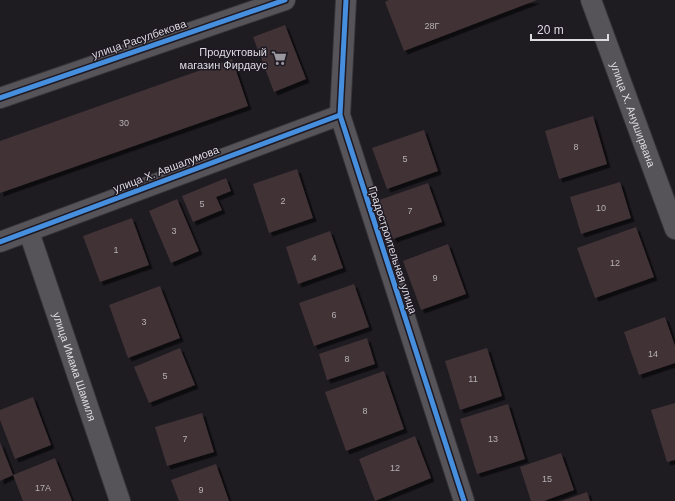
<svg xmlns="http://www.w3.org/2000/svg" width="675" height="501" font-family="Helvetica,sans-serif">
	<defs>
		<filter id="shadow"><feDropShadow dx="3.5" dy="3.5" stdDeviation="0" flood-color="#0009"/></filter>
	</defs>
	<rect width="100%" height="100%" fill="#1e1b21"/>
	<path fill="#403236" filter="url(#shadow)" d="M389 0H537L404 51 385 2Z
		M285 25 306 79 274 92 253 37Z
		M232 59 248 106 0 193V141Z
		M593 116 607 164 559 179 545 131Z
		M424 130 438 171 387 189 372 148Z
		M297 169 313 218 269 233 253 184Z
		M226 178 231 191 216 197 222 210 193 222 182 196Z
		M620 182 631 218 581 234 570 197Z
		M428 183 442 222 393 239 379 200Z
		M177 199 199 251 171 263 149 211Z
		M132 218 149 265 100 282 83 236Z
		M636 227 654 277 595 298 577 248Z
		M330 231 343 268 298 284 286 247Z
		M448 244 466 294 421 310 403 261Z
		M354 284 369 327 314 346 299 303Z
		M160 286 180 338 128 358 109 305Z
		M665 317 675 346V363L639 375 624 332Z
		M367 338 375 364 327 380 319 354Z
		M180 348 195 385 149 403 134 367Z
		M487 348 502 396 460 410 445 361Z
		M384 371 404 429 346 451 325 392Z
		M33 397 51 445 15 459 0 420V410Z
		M675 403V460L667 462 651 410Z
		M508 404 525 459 477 474 460 419Z
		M202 413 214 452 167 466 155 427Z
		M415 436 431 478 375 501 359 459Z
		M0 442 13 475 0 481Z
		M561 453 574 490 544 501H531L520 467Z
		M55 458 72 501H23L13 475Z
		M216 464 229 501H179L171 480Z
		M587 492 590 501H562Z"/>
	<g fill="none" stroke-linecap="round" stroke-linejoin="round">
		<g stroke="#373539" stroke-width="22">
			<g id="street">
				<path d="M346 0 340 115 464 501"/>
				<path id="s1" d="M591 0 675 229"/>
				<path d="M0 98 285 0"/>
				<path id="s2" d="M29 232 120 501"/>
				<path d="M0 242 340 115"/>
			</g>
		</g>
		<use href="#street" stroke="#565458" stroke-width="20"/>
		<g stroke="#1e1923" stroke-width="8">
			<path id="cycleway" d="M346 0 340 115 464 501
				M0 98 285 0
				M0 242 340 115"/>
		</g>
		<use href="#cycleway" stroke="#468fdf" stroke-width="5"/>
	</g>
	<defs>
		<g id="supermarket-bare" transform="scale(1.2)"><path d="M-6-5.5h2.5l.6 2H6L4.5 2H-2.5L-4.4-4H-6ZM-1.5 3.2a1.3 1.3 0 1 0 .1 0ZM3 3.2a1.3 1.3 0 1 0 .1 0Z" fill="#9a989e" stroke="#1e1923" stroke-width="2.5" paint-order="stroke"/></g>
	</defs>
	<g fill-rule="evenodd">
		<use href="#supermarket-bare" x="279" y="58"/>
	</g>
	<g text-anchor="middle" stroke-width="3" stroke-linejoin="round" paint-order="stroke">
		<g font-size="9" fill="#b6b1b6">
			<text x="432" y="29">28Г</text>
			<text x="124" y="126">30</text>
			<text x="576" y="150">8</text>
			<text x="405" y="162">5</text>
			<text x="283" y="204">2</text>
			<text x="202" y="207">5</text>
			<text x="601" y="211">10</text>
			<text x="410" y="214">7</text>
			<text x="174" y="234">3</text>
			<text x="116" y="253">1</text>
			<text x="314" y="261">4</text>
			<text x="615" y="266">12</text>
			<text x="435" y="281">9</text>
			<text x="334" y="318">6</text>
			<text x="144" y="325">3</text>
			<text x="653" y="357">14</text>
			<text x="347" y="362">8</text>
			<text x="165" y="379">5</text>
			<text x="473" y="382">11</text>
			<text x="365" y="414">8</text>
			<text x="185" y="442">7</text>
			<text x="493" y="442">13</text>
			<text x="395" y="471">12</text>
			<text x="547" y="482">15</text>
			<text x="43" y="491">17А</text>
			<text x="201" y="493">9</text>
		</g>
		<g font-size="11" fill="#dddbe1" stroke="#1e1923">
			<text transform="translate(139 39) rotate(-19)" y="4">улица Расулбекова</text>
			<text dy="4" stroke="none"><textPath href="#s1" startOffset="122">улица Х. Ануширвана</textPath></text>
			<text transform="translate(166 169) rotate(-21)" y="4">улица Х. Авшалумова</text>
			<text transform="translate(393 250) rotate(72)" y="4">Градостроительная улица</text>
			<text dy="4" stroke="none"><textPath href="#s2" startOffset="142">улица Имама Шамиля</textPath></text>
		</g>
		<g font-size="11" fill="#dddbe1" stroke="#1e1923" text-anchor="end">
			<text x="267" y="56">Продуктовый<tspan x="267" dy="13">магазин Фирдаус</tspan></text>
		</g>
	</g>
	<path d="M531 34v6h77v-6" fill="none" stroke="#dddbe1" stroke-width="2"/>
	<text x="537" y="34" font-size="12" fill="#dddbe1" stroke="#1e1923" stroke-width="3" paint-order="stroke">20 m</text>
</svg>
